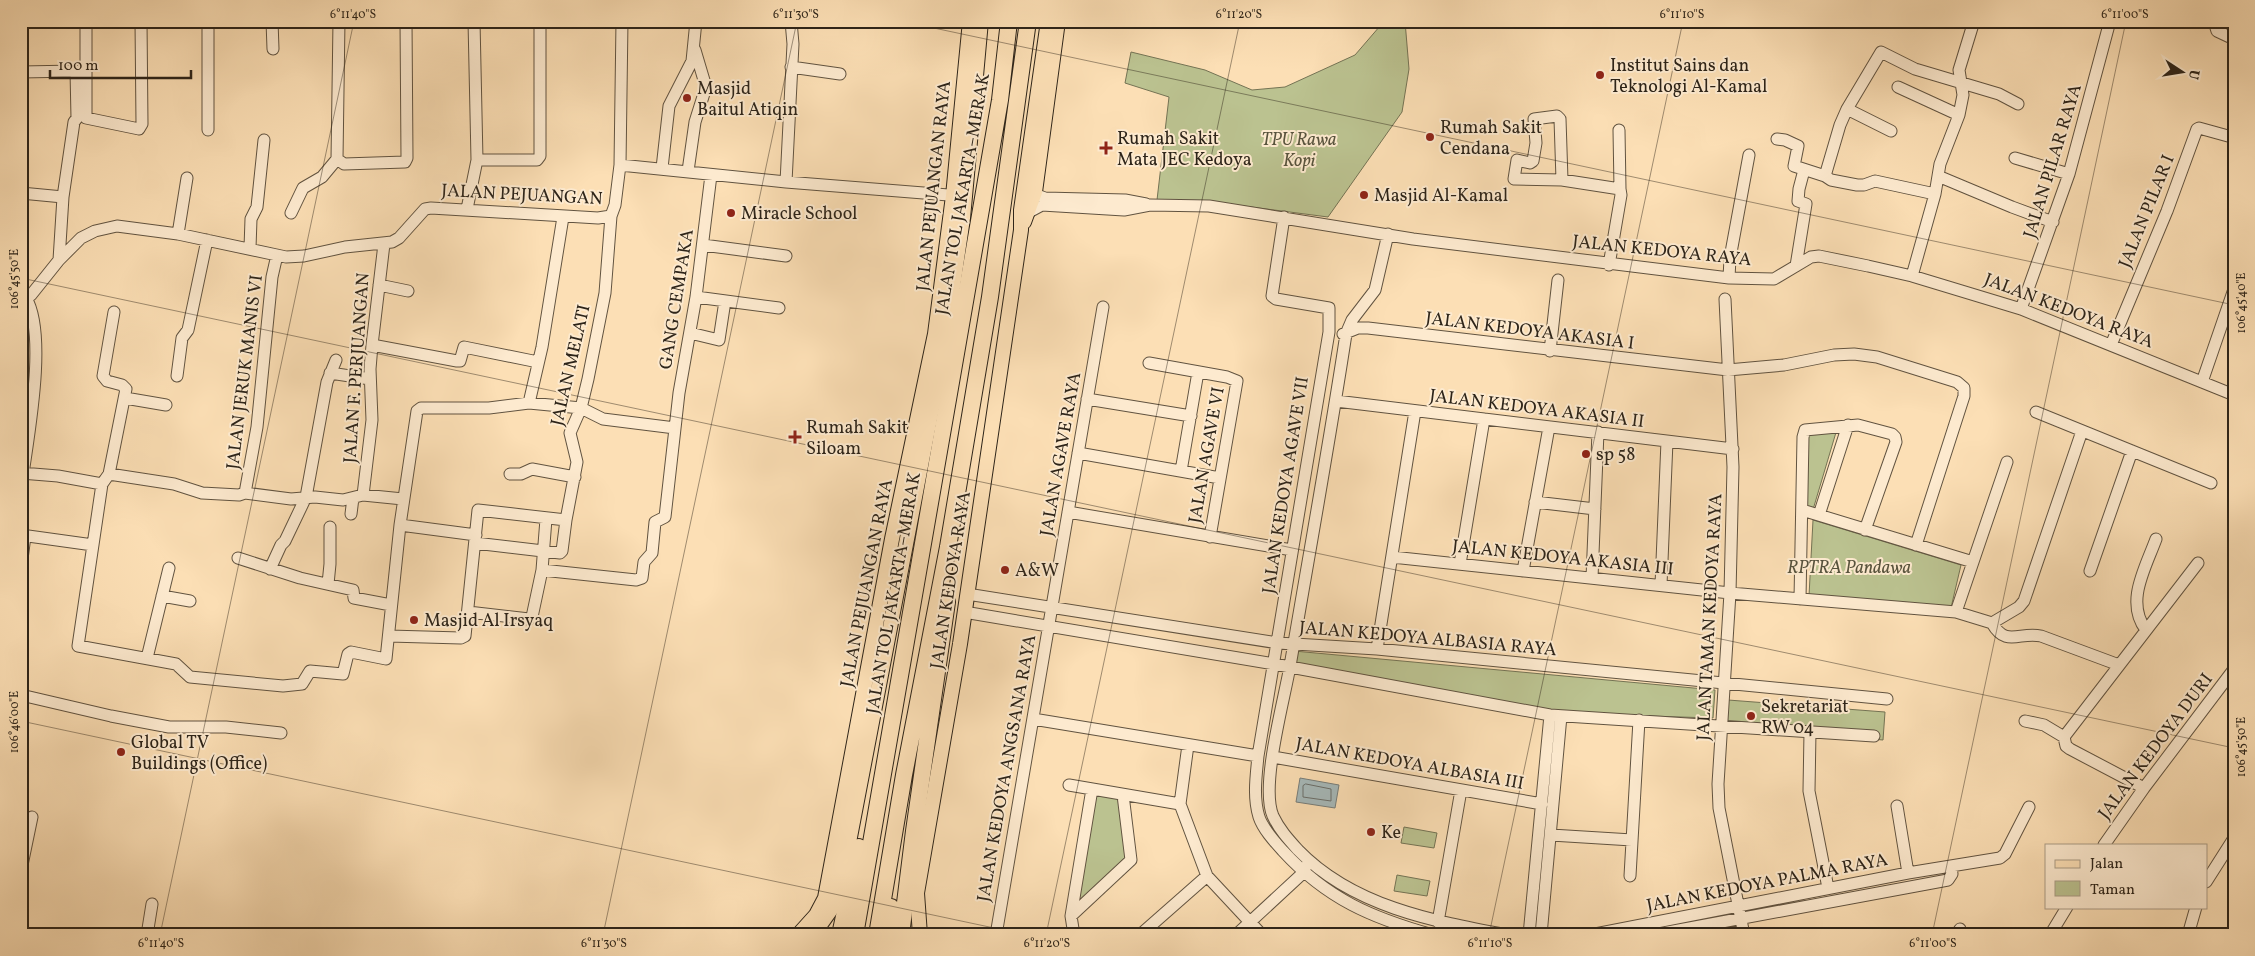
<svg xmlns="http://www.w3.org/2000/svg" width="2255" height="956" font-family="Vollkorn,serif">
	<rect width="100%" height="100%" fill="#fcdfb5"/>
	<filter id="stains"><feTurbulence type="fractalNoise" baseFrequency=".004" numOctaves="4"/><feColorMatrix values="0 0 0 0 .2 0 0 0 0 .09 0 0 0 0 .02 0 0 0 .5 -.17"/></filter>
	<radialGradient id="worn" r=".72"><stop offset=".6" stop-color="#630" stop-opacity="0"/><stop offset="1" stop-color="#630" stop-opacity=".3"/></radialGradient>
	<path fill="#bbc290" stroke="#747354" d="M1380 21H1405L1409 69 1402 112 1328 217 1228 204 1157 200 1169 97 1125 83 1131 52 1205 70 1252 90 1285 87 1355 55 1380 26Z
		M1837 429 1812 513 1804 509 1800 434Z
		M1813 520 1961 565 1950 612 1809 596Z
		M1294 651 1715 690 1713 718 1551 713 1291 671Z
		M1728 700 1885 712 1883 740 1726 727Z
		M1094 792 1121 797 1131 852 1073 908Z
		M1404 827 1437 833 1434 848 1401 843Z
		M1397 875 1430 881 1427 896 1394 891Z"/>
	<path fill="#a6b9ba" stroke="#767d7a" d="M1300 778 1339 785 1335 808 1296 802Z"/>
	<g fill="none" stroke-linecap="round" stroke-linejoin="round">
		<path stroke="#6a6e6a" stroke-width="1" d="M1306 784 1331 789V801L1303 797V786Z"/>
		<g stroke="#615340" stroke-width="13">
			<path id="minor" d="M86 21V118L139 129 142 124 141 21
				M272 21 273 49
				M2219 21 2216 28 2217 31 2234 39
				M791 67 840 74
				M21 72 76 71 77 118 74 122 63 197 59 260
				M1898 87 1959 115
				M1847 109 1891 131
				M208 130V21
				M1777 139 1785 140 1798 146 1794 166 1825 176 1840 125 1847 109 1881 52 1915 69 1999 94 2018 104
				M2015 158 2069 174
				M337 159 344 164 405 162 407 158 406 21
				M477 160H537L540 156V21
				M620 165 622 21
				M662 168 669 106 692 61 696 21
				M688 171 695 122 706 87 695 50
				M1825 176 1831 180 1857 185H1864L1875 181 1935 194
				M1938 176 2012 207 2053 222
				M1562 180 1560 119 1557 116 1534 119 1536 143 1533 161 1530 163 1517 160 1514 179 1562 180 1620 189
				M786 182 793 44 791 21
				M21 193 63 197
				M1034 194 1045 198 1125 200 1146 204
				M467 209 477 160 474 21
				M1029 212 1042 205 1124 210 1150 205 1209 206 1413 239 1729 278 1774 279 1811 257 1819 256 1868 266 1912 276 2021 309 2234 395
				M291 213 303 188 322 177 337 159 339 21
				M1284 217 1272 296 1276 299 1329 308V332L1258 756C1256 777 1253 797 1259 817 1263 829 1274 841 1283 851 1327 899 1372 918 1433 935
				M178 234 187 178
				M1388 234 1375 290 1352 320 1346 334C1329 445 1309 555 1290 666 1284 701 1260 786 1273 816 1279 829 1288 839 1298 850 1352 906 1432 921 1507 935
				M703 245 786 256
				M250 248 251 219 257 207 264 140
				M1609 265 1621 195 1620 189 1619 130
				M1796 266 1806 204 1798 201 1799 189 1804 170
				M1912 276 1935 194 1940 164 1959 115 1963 95 1959 70 1974 21
				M1729 278 1730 258 1749 155
				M379 285 408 291
				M696 297 779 308
				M1725 299 1733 467 1730 593 1718 784 1719 808 1744 935
				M21 300 31 295 59 260 81 238 95 231 117 226 178 234 286 257 304 256 345 247 392 242 399 238 425 209 431 208 598 218 611 216 615 205 620 165 786 182 961 196
				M2021 309 2069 174 2110 21
				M690 333 719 340 725 301
				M1343 334 1358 328H1368L1728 370 1784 365 1834 355 1854 354 1877 357 1957 382 1964 388V396L1916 545
				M372 345 457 361H460L464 347 538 362
				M2111 345 2167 211 2197 129 2199 128 2228 136 2233 133 2234 129
				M1550 351 1558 280
				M1149 363 1227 377 1237 381 1210 537
				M330 373 370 379
				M177 376 182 338 188 330 207 240
				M2202 382 2234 289
				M125 398 166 405
				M1087 399 1191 416
				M1336 401 1733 449
				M529 403 542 347 563 217
				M2036 412 2211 483
				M1078 453 1220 478
				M1181 471 1198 372
				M21 473 58 476 102 484
				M23 474C29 431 47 334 26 298
				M109 474 126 389 122 385 107 381 103 376 114 312
				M510 474H521L532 469 575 477
				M245 493 257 427 272 277 277 255
				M363 495 372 420 370 369 372 345 384 244
				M403 499 363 495 343 500 315 497 291 499 245 493 239 495 202 493 174 484 109 474 102 484 78 646 176 664 190 677 283 686 302 684 310 671 343 674 348 654 351 652 386 659 400 525 417 411 421 408H489L529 403 581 408 603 419 675 428
				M1535 502 1595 509
				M1802 510 1973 562
				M1068 512 1292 550
				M351 514 353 498
				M1819 515 1848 425
				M400 525 476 535
				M21 535 93 545
				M475 543 560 553 562 551 566 520 577 462 570 433 581 408 588 379 605 293 611 216
				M1392 557 1730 593 1956 612 1992 623C2006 648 2020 631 2041 636L2119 665
				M238 558 300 578 353 590 354 598 391 605
				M1460 564 1484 419
				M21 567 25 536
				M270 569 281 545 285 541 306 497 327 382 336 360
				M542 570 636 580 642 578 644 562 652 553 655 522 665 517 679 393 696 297 711 175
				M1523 571 1549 427
				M2090 571 2132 451
				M1592 578 1598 432
				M328 584 330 564V527
				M1661 585 1667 441
				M967 594 1278 643 1377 649 1887 699
				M162 596 190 601
				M1800 599 1803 437 1805 430 1858 425 1892 434 1895 437 1896 442 1865 530
				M468 612 529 619 532 617 542 570 546 519
				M964 612 1274 664 1550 715 1874 736
				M1956 612 2007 462
				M1992 623 2019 607 2024 601 2082 431
				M2146 630C2125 602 2145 569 2156 539
				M389 636 461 638 465 636 478 510 566 520
				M1377 649 1415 411
				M147 658 169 568
				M21 695 111 716 169 727H226L281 733
				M1033 719 1258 756
				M2025 721 2044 725 2064 737
				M1810 732 1809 791 1828 888
				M1188 745 1180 804 1207 876 1262 935
				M1273 757 1542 804
				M1069 785 1180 804
				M2144 788 2070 749 2066 746 2064 737 2198 563
				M1897 806 1908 873
				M1551 835 1632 840
				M2104 845 2144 788 2234 669
				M21 870 32 817
				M1630 876 1639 720
				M2206 882 2234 838
				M1071 916 1131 860 1123 795
				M1438 922 1461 790
				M147 935 152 904
				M996 935 1103 307
				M1074 935 1071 916 1092 789
				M1140 935 1207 876
				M1236 935 1303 873 1306 866
				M1529 935 1550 715
				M1541 935 1561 716
				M1590 935 1908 873 2000 858 2005 854 2029 807
				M1652 935 1948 880 1952 874 1951 867
				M1956 935 1960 929
				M2050 935 2067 907
				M2188 935 2196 907"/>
		</g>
		<g stroke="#2d2419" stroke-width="16">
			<path id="major" d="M1024 222 1035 192 1058 21
				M798 935 816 915 825 898 892 539 935 334 953 196 970 21
				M813 935 835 904 842 879 946 335 963 218 981 21
				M920 935 917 893 960 644 1021 230V210L1048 21"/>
		</g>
		<g stroke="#2d2419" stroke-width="18">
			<path id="highway" d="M840 935 859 847
				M855 935 1000 100 1009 21
				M877 935 904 775 948 547 990 297 1028 21
				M888 935 891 907
				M901 935 914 831 947 602"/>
		</g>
		<use href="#minor" stroke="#fdeacf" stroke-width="11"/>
		<use href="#major" stroke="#fcdfb5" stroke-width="14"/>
		<use href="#highway" stroke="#fcdfb5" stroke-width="16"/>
	</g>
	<path fill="none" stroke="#2d2419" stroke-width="1" stroke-opacity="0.45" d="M901 21 2234 305M21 278 2234 748M21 721 1027 935M160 935 354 21M603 935 797 21M1046 935 1240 21M1489 935 1683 21M1932 935 2126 21"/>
	<g fill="#8f2418" stroke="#fdeacf" stroke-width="2">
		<circle cx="1600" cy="75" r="5"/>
		<circle cx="687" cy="98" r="5"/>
		<circle cx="1430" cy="137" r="5"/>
		<path d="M1103.5 140.5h5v5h5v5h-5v5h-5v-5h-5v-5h5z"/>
		<circle cx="1364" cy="195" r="5"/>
		<circle cx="731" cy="213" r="5"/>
		<path d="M792.5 429.5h5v5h5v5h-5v5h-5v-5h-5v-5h5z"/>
		<circle cx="1586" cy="454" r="5"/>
		<circle cx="1005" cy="570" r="5"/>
		<circle cx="414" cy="620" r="5"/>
		<circle cx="1751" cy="716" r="5"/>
		<circle cx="121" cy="752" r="5"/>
		<circle cx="1371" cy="832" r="5"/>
	</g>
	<g text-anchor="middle" stroke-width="4" stroke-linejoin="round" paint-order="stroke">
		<g font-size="18" fill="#2d2419" stroke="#fdeacf" text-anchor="start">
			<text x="1610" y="71">Institut Sains dan<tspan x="1610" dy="21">Teknologi Al-Kamal</tspan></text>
			<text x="697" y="94">Masjid<tspan x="697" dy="21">Baitul Atiqin</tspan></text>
			<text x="1440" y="133">Rumah Sakit<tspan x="1440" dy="21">Cendana</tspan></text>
			<text x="1117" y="144">Rumah Sakit<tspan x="1117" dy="21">Mata JEC Kedoya</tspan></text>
			<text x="1374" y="201">Masjid Al-Kamal</text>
			<text x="741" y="219">Miracle School</text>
			<text x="806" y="433">Rumah Sakit<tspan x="806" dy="21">Siloam</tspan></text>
			<text x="1596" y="460">sp 58</text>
			<text x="1015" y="576">A&amp;W</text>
			<text x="424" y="626">Masjid Al Irsyaq</text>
			<text x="1761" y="712">Sekretariat<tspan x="1761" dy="21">RW 04</tspan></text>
			<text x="131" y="748">Global TV<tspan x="131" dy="21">Buildings (Office)</tspan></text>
			<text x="1381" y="838">Ke</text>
		</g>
		<g font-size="18" font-style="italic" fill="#58533d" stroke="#fdeacf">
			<text x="1299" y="145">TPU Rawa<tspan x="1299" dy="21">Kopi</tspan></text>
			<text x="1849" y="573">RPTRA Pandawa</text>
		</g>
		<g font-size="18" fill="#2d2419" stroke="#fdeacf">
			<text transform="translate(2052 161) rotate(-73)" y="6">JALAN PILAR RAYA</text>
			<text transform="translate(933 186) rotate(-84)" y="6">JALAN PEJUANGAN RAYA</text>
			<text transform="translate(522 194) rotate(3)" y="6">JALAN PEJUANGAN</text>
			<text transform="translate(962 194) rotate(-80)" y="6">JALAN TOL JAKARTA–MERAK</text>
			<text transform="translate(2146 211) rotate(-68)" y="6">JALAN PILAR I</text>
			<text transform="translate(1662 250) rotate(6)" y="6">JALAN KEDOYA RAYA</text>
			<text transform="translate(676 299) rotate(-81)" y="6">GANG CEMPAKA</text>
			<text transform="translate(2069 310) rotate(21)" y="6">JALAN KEDOYA RAYA</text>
			<text transform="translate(1530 330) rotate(7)" y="6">JALAN KEDOYA AKASIA I</text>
			<text transform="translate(570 365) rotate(-77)" y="6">JALAN MELATI</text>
			<text transform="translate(356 368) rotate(-86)" y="6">JALAN F. PERJUANGAN</text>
			<text transform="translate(244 372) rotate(-83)" y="6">JALAN JERUK MANIS VI</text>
			<text transform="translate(1537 408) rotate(7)" y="6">JALAN KEDOYA AKASIA II</text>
			<text transform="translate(1060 454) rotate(-80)" y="6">JALAN AGAVE RAYA</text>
			<text transform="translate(1206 455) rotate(-80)" y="6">JALAN AGAVE VI</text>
			<text transform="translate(1285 485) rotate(-81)" y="6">JALAN KEDOYA AGAVE VII</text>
			<text transform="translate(1563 557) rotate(6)" y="6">JALAN KEDOYA AKASIA III</text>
			<text transform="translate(950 580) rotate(-81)" y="6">JALAN KEDOYA RAYA</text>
			<text transform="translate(866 583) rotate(-79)" y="6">JALAN PEJUANGAN RAYA</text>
			<text transform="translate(893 593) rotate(-80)" y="6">JALAN TOL JAKARTA–MERAK</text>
			<text transform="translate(1709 617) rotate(-87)" y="6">JALAN TAMAN KEDOYA RAYA</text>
			<text transform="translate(1428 638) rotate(5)" y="6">JALAN KEDOYA ALBASIA RAYA</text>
			<text transform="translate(2155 746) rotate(-53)" y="6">JALAN KEDOYA DURI</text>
			<text transform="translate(1410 763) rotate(10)" y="6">JALAN KEDOYA ALBASIA III</text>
			<text transform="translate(1006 768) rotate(-80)" y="6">JALAN KEDOYA ANGSANA RAYA</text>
			<text transform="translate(1767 882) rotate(-11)" y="6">JALAN KEDOYA PALMA RAYA</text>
		</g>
	</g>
	<rect width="2255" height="956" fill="none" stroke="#fcdfb5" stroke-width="55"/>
	<rect x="2045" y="844" width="162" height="65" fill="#fdeacf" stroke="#aa9b86"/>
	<rect x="2055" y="860" width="25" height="8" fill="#fcdfb5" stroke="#aa9b86"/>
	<text x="2090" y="868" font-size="15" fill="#2d2419">Jalan</text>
	<rect x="2055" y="881" width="25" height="15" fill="#bbc290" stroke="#aa9b86"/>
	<text x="2090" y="894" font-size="15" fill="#2d2419">Taman</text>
	<g transform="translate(2182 72) rotate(102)" stroke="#fdeacf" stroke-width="4" paint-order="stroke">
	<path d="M0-4L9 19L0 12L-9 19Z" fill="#2d2419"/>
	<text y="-8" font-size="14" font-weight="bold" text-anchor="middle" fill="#2d2419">U</text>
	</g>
	<path d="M50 70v8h141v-8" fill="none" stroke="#2d2419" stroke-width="2.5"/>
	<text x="58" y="70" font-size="15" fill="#2d2419" stroke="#fdeacf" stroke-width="4" paint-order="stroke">100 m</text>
	<rect x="28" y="28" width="2200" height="900" fill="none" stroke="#2d2419" stroke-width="2"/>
	<g font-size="12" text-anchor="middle" fill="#2d2419">
		<text x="353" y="18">6°11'40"S</text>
		<text x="796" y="18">6°11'30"S</text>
		<text x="1239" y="18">6°11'20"S</text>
		<text x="1682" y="18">6°11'10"S</text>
		<text x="2125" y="18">6°11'00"S</text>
		<text transform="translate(14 279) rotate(-90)" y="4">106°45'50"E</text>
		<text transform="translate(2241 303) rotate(-90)" y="4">106°45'40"E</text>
		<text transform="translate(14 722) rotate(-90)" y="4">106°46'00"E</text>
		<text transform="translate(2241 747) rotate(-90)" y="4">106°45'50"E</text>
		<text x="161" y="947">6°11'40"S</text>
		<text x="604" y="947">6°11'30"S</text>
		<text x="1047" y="947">6°11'20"S</text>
		<text x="1490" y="947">6°11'10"S</text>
		<text x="1933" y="947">6°11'00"S</text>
	</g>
	<rect width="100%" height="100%" filter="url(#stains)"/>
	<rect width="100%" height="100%" fill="url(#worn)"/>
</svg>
